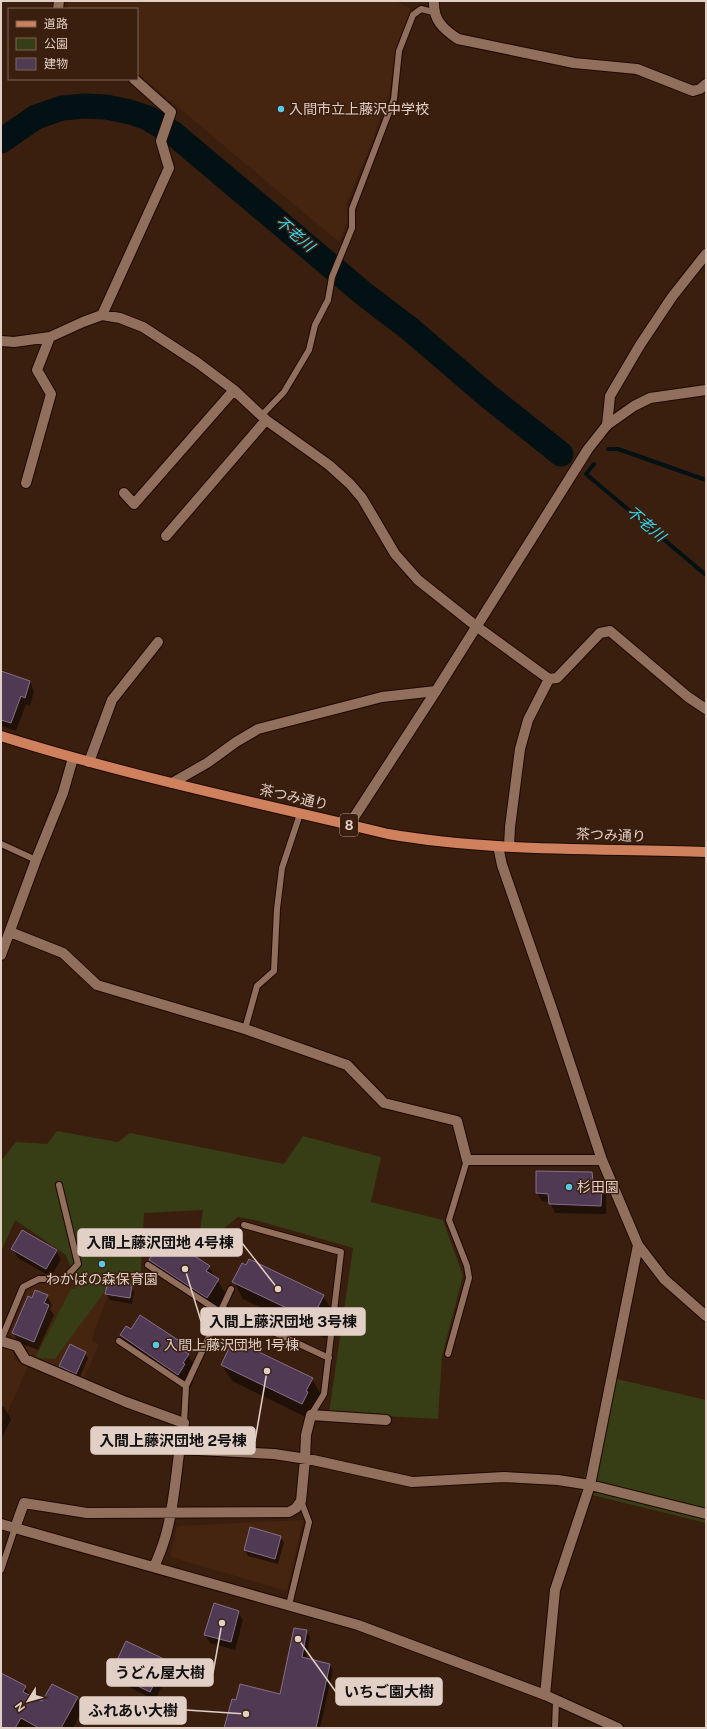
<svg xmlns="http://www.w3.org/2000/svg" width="707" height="1729" font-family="'Public Sans','Noto Sans JP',sans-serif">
	<rect width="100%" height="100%" fill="#3a1f0f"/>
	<path fill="#452410" d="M69 1H396L411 9 395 55 389 95 378 123 372 143 346 204 348 220 339 242 137 73V9H68Z
		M144 1156 132 1301 107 1298 92 1338V1341L99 1345 83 1380 27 1355 25 1351 27 1344 14 1340 10 1333 28 1290 42 1282 71 1285 69 1246Z
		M1 1347 15 1351 14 1359 28 1366 1 1427Z
		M303 1520 287 1591 170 1557 177 1526Z"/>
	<path fill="#373d14" d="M57 1131 118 1142 130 1133 284 1164 303 1136 381 1157 371 1202 443 1220 463 1276 442 1356 438 1419 329 1413 353 1248 259 1221 238 1217 197 1250 203 1210 144 1213 140 1285 111 1283 55 1359 35 1358 71 1289H75L72 1272 66 1255 15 1220 1 1252V1161L16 1142 47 1144Z
		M613 1378 706 1400V1523L580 1492Z"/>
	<path fill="#0007" d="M1 672 30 682 34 691 30 706 26 704 16 731 1 726Z
		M591 1173 596 1182 601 1183 606 1192V1214L555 1213 550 1202 542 1201 537 1193Z
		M13 1249 56 1251 61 1259 51 1277 18 1258Z
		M159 1255 209 1267 228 1297 216 1314 159 1277 150 1260Z
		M234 1282 323 1296 333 1312 328 1322 331 1327 325 1338 243 1299Z
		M131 1286 134 1292 132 1304 110 1300 106 1294Z
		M47 1296 52 1305 50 1309 54 1315 38 1350 18 1342 13 1333 33 1299Z
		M131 1330 180 1343 198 1371 192 1379 194 1381 188 1391 131 1352 121 1336Z
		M85 1353 88 1358 79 1379 64 1371 61 1366Z
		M222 1365 312 1379 321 1395 312 1420 232 1381Z
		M1 1406 4 1407 11 1419 1 1440Z
		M280 1537 284 1542 278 1564 248 1556 245 1550Z
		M238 1612 243 1620 235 1650 210 1643 205 1635Z
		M306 1631 310 1637 306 1659 330 1665 333 1670 320 1728H226L237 1701 281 1696Z
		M165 1661 170 1670 155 1700 117 1681 112 1672Z
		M1 1674 25 1687 31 1697 43 1703 77 1698 83 1709 73 1728H1Z"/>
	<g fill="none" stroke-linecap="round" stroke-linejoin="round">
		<path stroke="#041114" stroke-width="4" d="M608 449H618L706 480
			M594 464 586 474 706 575"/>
		<path stroke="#041114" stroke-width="25" d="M1 141 36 117 62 108 85 106 106 107 130 112 148 118 174 134 364 294 410 329 488 396 561 454"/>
	</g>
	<path fill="#503a53" stroke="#866e89" d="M1 671 30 681 25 698 21 696 11 723 1 720Z
		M536 1171 592 1172 593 1181 602 1182 601 1206 549 1204 548 1194 536 1193Z
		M22 1230 57 1250 46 1269 11 1249Z
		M168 1239 210 1266 206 1271 219 1279 207 1298 149 1260 154 1251 159 1254Z
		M249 1259 324 1295 318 1307 322 1309 316 1322 232 1282 242 1263 246 1265Z
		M108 1281 132 1285 130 1298 105 1294Z
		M35 1290 48 1295 44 1303 49 1305 34 1342 12 1333 28 1296 32 1298Z
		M140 1315 181 1342 178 1347 189 1354 183 1363 185 1364 178 1375 120 1335 126 1326 131 1329Z
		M238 1342 313 1378 306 1391 308 1392 302 1404 221 1365 230 1346 235 1348Z
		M70 1344 86 1352 76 1374 59 1366Z
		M250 1527 281 1536 275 1559 244 1550Z
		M214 1603 239 1611 231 1642 204 1635Z
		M294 1628 307 1630 302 1657 330 1664 316 1728H224L232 1699 236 1700 240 1684 280 1694Z
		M126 1641 166 1660 150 1692 111 1673Z
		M1 1673 26 1686 23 1692 42 1701 52 1684 78 1697 61 1728H39L21 1718 15 1728H1Z"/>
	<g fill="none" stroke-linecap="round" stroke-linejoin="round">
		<g stroke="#200800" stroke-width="8">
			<path id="lane" d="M261 416 284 392 309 350 315 325 328 300 332 277 352 228V209L394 99 399 51 413 15 421 9 433 12
				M1 844 36 860
				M245 1029 257 986 274 971 277 909 282 868 300 814
				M244 1225 341 1252 324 1394 311 1415
				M148 1265 220 1312
				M222 1308 329 1358
				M1 1340 23 1287 39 1279H64L78 1264 59 1185
				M119 1341 186 1386
				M448 1354 469 1278 467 1266 449 1220 467 1160
				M184 1423 186 1386 231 1289
				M1 1570 15 1528
				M289 1605 309 1522 301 1501
				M555 1728 556 1700"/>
		</g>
		<g stroke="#200800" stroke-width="12">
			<path id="street" d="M434 1C433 20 443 29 458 39L574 63 637 69 693 91 700 89 706 84
				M58 9 59 1
				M102 315 169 168 161 141 171 112 134 79
				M1 341 14 342 50 337 83 322 102 315 120 318 143 327 198 363 234 390 266 420 329 465 350 484 362 498 395 554 418 580 476 626 549 679 557 678 600 633 610 631 688 697 706 709
				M607 425 610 396 640 345 672 297 706 254
				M26 483 51 394 37 370 50 337
				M124 493 134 504 234 390
				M166 536 266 420
				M89 762 112 700 158 642
				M172 783 207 763 236 742 258 729 382 697 436 691
				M498 846 502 865 552 1009 602 1160 638 1245 664 1279 706 1316
				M509 846 510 827 520 749 528 720 549 679
				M10 932 63 953 97 985 245 1029 347 1065 384 1103 457 1121 467 1160H602
				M1 955 36 860 63 793 73 758
				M1 1341 17 1346 25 1359 126 1402 184 1423C176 1460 176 1503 165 1538 162 1548 158 1558 154 1567
				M179 1449 274 1454 313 1460 412 1482 504 1477 558 1480 590 1485 706 1514
				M15 1528 24 1503 87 1513 289 1512 296 1508 301 1501 305 1459 306 1435 311 1415 386 1420
				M545 1695 555 1590 590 1485 638 1245"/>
		</g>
		<g stroke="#200800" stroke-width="12">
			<path id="secondary" d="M349 825 436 691 588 449 607 425 634 406 650 398 706 390
				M1 1524 358 1625 545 1695 618 1728"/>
		</g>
		<g stroke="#200800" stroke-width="12">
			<path id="primary" d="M1 736C128 776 259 803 388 834 492 852 600 848 706 852"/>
		</g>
		<use href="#lane" stroke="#906f5d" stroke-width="6"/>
		<use href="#street" stroke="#906f5d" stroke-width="10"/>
		<use href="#secondary" stroke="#906f5d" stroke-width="10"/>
		<use href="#primary" stroke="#ce815c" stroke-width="10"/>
	</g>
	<g fill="#59c8e5" stroke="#3a1f0f" stroke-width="1.5">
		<circle cx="281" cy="109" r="4"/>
		<circle cx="569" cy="1187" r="4"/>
		<circle cx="102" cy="1264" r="4"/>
		<circle cx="156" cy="1345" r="4"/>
	</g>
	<g text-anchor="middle" stroke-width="3" stroke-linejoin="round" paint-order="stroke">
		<rect fill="#3a1f0f" stroke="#b09a8e" stroke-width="1" x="340" y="814" width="18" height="22" rx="3"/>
		<g font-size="13" font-weight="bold" fill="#e2cfc5">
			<text x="349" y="830">8</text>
		</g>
		<g font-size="14" fill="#e2cfc5" stroke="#3a1f0f" text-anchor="start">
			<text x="289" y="114">入間市立上藤沢中学校</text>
			<text x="577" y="1192">杉田園</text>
			<text x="102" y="1284" text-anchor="middle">わかばの森保育園</text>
			<text x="164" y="1350">入間上藤沢団地 1号棟</text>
		</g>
		<g font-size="14" fill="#e2cfc5" stroke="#3a1f0f">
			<text transform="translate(294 797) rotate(13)" y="5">茶つみ通り</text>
			<text transform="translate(611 835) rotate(2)" y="5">茶つみ通り</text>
		</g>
		<g font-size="15" font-style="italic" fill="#2fdbf5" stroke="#3a1f0f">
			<text transform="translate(295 234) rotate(40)" y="5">不老川</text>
			<text transform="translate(646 524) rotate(40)" y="5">不老川</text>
		</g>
	</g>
	<path fill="none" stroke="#e2cfc5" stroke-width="1.5" d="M278 1289L242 1243M185 1269L201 1321M267 1371L255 1441M222 1623L213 1673M298 1639L336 1692M246 1714L186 1710"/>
	<g fill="#e2cfc5" stroke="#3a1f0f" stroke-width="1.5">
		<circle cx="278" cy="1289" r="4"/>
		<circle cx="185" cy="1269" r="4"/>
		<circle cx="267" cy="1371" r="4"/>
		<circle cx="222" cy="1623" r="4"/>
		<circle cx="298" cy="1639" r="4"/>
		<circle cx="246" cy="1714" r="4"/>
	</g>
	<g fill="#e2cfc5" stroke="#e2cfc5" stroke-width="1.5">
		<rect x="78" y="1229" width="164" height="27" rx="4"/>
		<rect x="201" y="1308" width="164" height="27" rx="4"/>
		<rect x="91" y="1427" width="164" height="27" rx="4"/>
		<rect x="107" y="1659" width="106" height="27" rx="4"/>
		<rect x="336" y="1678" width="106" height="27" rx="4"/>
		<rect x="80" y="1697" width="106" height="27" rx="4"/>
	</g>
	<g font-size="15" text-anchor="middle" font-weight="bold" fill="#111">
		<text x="160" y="1248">入間上藤沢団地 4号棟</text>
		<text x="283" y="1327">入間上藤沢団地 3号棟</text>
		<text x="173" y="1446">入間上藤沢団地 2号棟</text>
		<text x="160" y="1678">うどん屋大樹</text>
		<text x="389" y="1697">いちご園大樹</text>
		<text x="133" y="1716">ふれあい大樹</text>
	</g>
	<rect width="707" height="1729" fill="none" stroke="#e2cfc5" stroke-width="4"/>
	<rect x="8" y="8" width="130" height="72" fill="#3a1f0f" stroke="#7d6558"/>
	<rect x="16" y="21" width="20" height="6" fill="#ce815c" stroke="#7d6558"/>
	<text x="44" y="28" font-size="12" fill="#e2cfc5">道路</text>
	<rect x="16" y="38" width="20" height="12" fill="#373d14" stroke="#7d6558"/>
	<text x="44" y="48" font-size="12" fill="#e2cfc5">公園</text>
	<rect x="16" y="58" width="20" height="12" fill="#503a53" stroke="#7d6558"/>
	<text x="44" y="68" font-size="12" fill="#e2cfc5">建物</text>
	<g transform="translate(28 1701) rotate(233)" stroke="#3a1f0f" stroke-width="3" paint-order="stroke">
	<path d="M0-3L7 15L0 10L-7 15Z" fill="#e2cfc5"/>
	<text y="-6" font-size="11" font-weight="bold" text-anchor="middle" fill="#e2cfc5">N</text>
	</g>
</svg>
